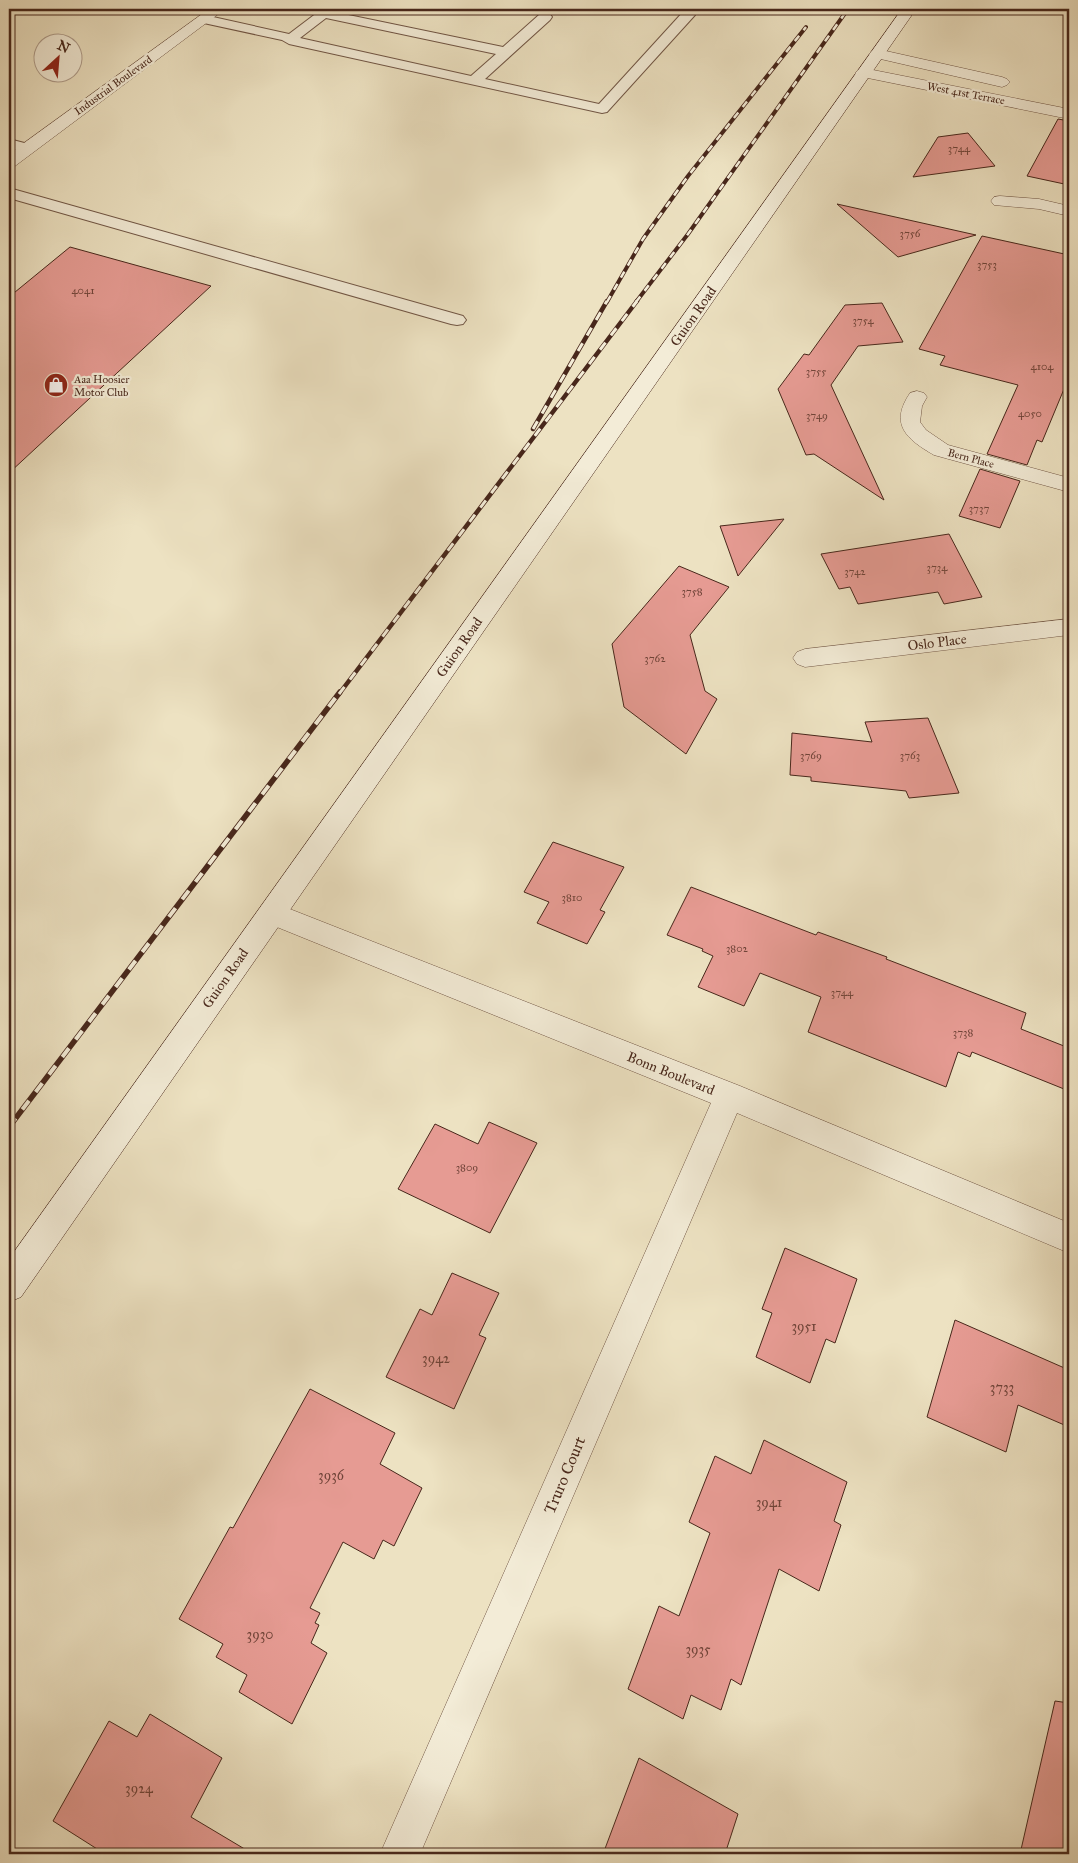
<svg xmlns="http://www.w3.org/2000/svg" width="1078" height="1863" font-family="'IM FELL Great Primer',serif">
	<rect width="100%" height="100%" fill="#ede2c2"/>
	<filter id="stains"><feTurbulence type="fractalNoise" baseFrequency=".004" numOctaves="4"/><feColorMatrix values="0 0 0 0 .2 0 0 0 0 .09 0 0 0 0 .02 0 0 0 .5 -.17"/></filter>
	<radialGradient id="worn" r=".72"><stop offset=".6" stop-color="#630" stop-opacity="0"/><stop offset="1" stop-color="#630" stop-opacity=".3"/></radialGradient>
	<path fill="#e69b93" stroke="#48271b" d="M1058 119 1069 121V185L1027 176Z
		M968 133 995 166 913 177 938 137Z
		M837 204 976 235 898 257Z
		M982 236 1069 255V377L1042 442 1037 440 1027 465 987 454 1018 385 940 365 945 356 919 349Z
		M70 247 211 286 9 473V297Z
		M882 303 903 342 858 346 831 385 884 500 814 454 806 455 778 389 804 354 809 355 845 305Z
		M980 469 1020 481 1000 528 959 516Z
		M784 519 738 576 720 526Z
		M949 534 982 597 944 604 938 592 858 604 850 587 839 589 821 554Z
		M679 566 729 587 690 635 705 691 717 699 686 754 624 707 612 644Z
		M928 718 959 793 909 798 906 791 811 781V777L790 775 792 733 872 742 865 722Z
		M553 842 624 867 600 910 605 912 587 944 537 923 549 902 524 892Z
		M691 887 816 935 818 932 887 957 886 959 1026 1013 1021 1029 1069 1048V1091L972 1052 970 1057 958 1052 946 1087 808 1032 821 997 760 973 744 1006 698 987 713 956 702 951 703 949 667 935Z
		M489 1122 537 1143 490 1233 398 1189 435 1124 478 1144Z
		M785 1248 857 1279 835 1343 826 1339 810 1383 756 1357 772 1313 762 1309Z
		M452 1273 499 1293 479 1335 486 1338 454 1409 386 1377 420 1309 432 1315Z
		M955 1320 1069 1370V1427L1018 1405 1006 1452 927 1417Z
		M310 1389 395 1433 380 1464 422 1488 394 1546 383 1540 374 1559 343 1542 310 1608 320 1613 315 1623 319 1625 311 1643 327 1653 292 1724 239 1692 247 1675 216 1657 223 1644 179 1619 230 1527 233 1528Z
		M764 1440 847 1482 834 1521 841 1525 819 1591 779 1569 741 1685 731 1679 721 1710 691 1695 683 1719 628 1689 659 1606 679 1616 710 1533 689 1522 715 1456 751 1474Z
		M1055 1701 1069 1703V1854H1020Z
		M150 1714 222 1758 191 1817 253 1854H105L53 1821 109 1721 137 1737Z
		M639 1758 738 1814 725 1854H603Z"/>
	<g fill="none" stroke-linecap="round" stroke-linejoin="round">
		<g stroke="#715645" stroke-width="2">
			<path id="lane" d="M322 9H336L334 12 503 47 540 14H550L552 17 550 20 485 79 599 104 683 12H693L695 15 607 112 602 113 289 44 282 40 199 22 197 19 204 15 289 34ZM326 18 496 54 471 76 300 38Z
				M9 139 32 145 34 148 32 151 27 152 9 148Z
				M9 188 463 316 466 320 463 324 457 325 451 324 9 198Z"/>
		</g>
		<g stroke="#715645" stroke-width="1">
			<path id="street" d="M209 9H225L15 166 9 167V154Z
				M877 49 1002 77 1007 79 1010 82 1007 85 1002 87 872 57 869 54 872 51Z
				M863 68 1069 109V119L858 76 855 73 858 70Z
				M1000 196 1039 199 1069 206V216L1039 209 994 205 991 201 994 197Z
				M917 391 924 393 927 397 922 406 920 422 926 430 948 445 1069 478V492L934 455C906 439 889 424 910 393Z
				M1069 619V635L805 667 797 664 793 658 797 652 805 649Z
				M272 902 740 1086 1069 1223V1253L737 1113 420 1854H380L711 1103 262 921 258 913 262 905Z"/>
		</g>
		<g stroke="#48271b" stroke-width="1">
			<path id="secondary" d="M902 9H916L21 1297 9 1302V1259Z"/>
		</g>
		<use href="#lane" fill="#f3ecd7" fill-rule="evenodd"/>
		<use href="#street" fill="#f3ecd7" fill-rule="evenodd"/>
		<use href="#secondary" fill="#f3ecd7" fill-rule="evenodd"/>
		<g stroke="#48271b" stroke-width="4">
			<path id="rail-far2" d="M607 302 643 239 688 176 806 27
				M636 302 688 234 848 9"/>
		</g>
		<g stroke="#48271b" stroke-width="4.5">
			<path id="rail-far1" d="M533 429 607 301
				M339 694 637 301"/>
		</g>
		<g stroke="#48271b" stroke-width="5.5">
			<path id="rail" d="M9 1127 340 692"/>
		</g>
		<use href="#rail-far2" stroke="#f3ecd7" stroke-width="2.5" stroke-dasharray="7" stroke-linecap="butt"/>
		<use href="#rail-far1" stroke="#f3ecd7" stroke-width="3" stroke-dasharray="9" stroke-linecap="butt"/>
		<use href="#rail" stroke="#f3ecd7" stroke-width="4" stroke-dasharray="11" stroke-linecap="butt"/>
	</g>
	<defs>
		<g id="shop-disc" transform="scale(1.25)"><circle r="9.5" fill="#8f2418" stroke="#f3ecd7"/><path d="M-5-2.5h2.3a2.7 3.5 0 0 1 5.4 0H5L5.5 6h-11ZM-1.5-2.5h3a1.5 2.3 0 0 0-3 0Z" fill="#fff"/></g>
	</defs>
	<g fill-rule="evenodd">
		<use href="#shop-disc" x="56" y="385"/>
	</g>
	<g text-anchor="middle" stroke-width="4.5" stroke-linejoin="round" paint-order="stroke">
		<g font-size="11" fill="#48271b" stroke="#f3ecd7">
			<text transform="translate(113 85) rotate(-36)" y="4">Industrial Boulevard</text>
			<text transform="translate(966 93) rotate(11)" y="4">West 41st Terrace</text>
			<text transform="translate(971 458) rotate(15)" y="4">Bern Place</text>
		</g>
		<g font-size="11" fill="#704439">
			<text x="959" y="152">3744</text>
			<text x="910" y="237">3756</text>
			<text x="987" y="268">3753</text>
			<text x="83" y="294">4041</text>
			<text x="863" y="324">3754</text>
			<text x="1042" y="370">4104</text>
			<text x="816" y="375">3755</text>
			<text x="1030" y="417">4050</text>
			<text x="817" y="419">3749</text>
			<text x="979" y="512">3737</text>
			<text x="937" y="571">3734</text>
			<text x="855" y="575">3742</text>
			<text x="692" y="595">3758</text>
			<text x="655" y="662">3762</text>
			<text x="811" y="759">3769</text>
			<text x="910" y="759">3763</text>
			<text x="572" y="901">3810</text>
			<text x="737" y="952">3802</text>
			<text x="842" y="996">3744</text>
			<text x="963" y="1036">3738</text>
			<text x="467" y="1171">3809</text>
		</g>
		<g font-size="11" fill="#48271b" stroke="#f3ecd7" text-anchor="start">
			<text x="74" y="383">Aaa Hoosier<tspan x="74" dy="13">Motor Club</tspan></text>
		</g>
		<g font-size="14" fill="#48271b" stroke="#f3ecd7">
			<text transform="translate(693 316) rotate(-55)" y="5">Guion Road</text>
			<text transform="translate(937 642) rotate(-7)" y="5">Oslo Place</text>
			<text transform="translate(459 647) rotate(-55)" y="5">Guion Road</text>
			<text transform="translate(225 978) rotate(-55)" y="5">Guion Road</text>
			<text transform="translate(671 1073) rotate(22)" y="5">Bonn Boulevard</text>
		</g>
		<g font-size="14" fill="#704439">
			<text x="804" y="1331">3951</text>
			<text x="436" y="1363">3942</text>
			<text x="1002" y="1392">3733</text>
			<text x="331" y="1480">3936</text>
			<text x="769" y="1507">3941</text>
			<text x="260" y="1639">3930</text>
			<text x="698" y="1654">3935</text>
			<text x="139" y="1793">3924</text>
		</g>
		<g font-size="16" fill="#48271b" stroke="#f3ecd7">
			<text transform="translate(564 1475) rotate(-67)" y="6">Truro Court</text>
		</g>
	</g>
	<rect width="1078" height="1863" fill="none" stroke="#ede2c2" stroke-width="30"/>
	<rect x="10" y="10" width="1058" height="1843" fill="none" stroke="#48271b" stroke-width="2.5"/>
	<rect x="15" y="15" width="1048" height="1833" fill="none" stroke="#48271b"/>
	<g transform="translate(58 58) rotate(26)"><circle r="24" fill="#f3ecd7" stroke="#af9d8c"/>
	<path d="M0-4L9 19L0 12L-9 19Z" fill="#8f2418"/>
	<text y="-8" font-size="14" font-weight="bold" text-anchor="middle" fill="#48271b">N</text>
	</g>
	<rect width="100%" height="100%" filter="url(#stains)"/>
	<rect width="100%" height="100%" fill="url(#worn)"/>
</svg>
